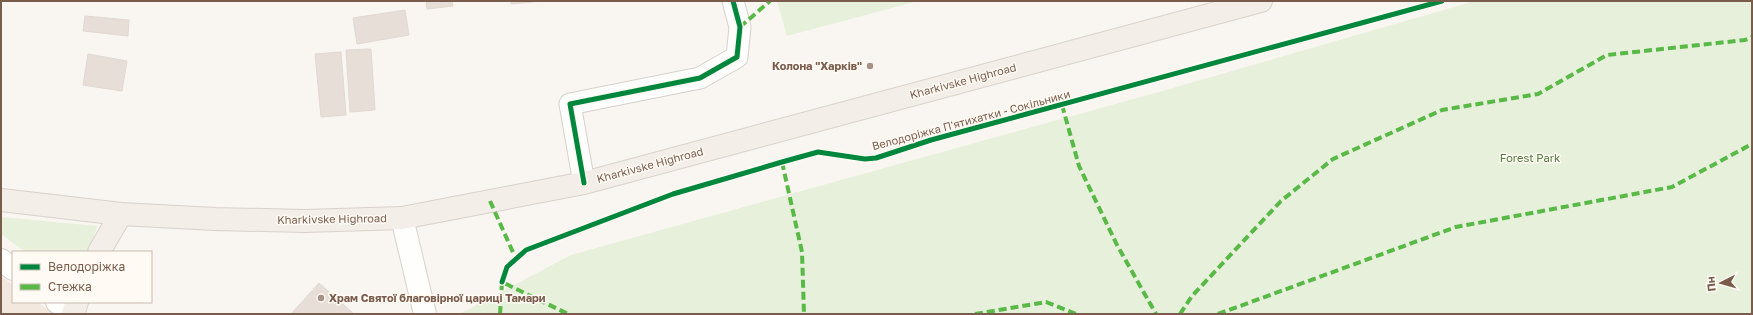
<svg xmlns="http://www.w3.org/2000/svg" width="1753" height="315" font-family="'Golos Text',sans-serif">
	<rect width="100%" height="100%" fill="#f9f5f0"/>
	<path fill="#f2e8de" d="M1 276 13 285V302H37L54 314H1Z"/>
	<path fill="#e7f0db" d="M777 1H918L787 36Z
		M1475 1H1752V314H459L571 255 1166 90Z
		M1 217 97 226 93 241 86 252H25L1 234Z"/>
	<path fill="#e6ded7" stroke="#e2d8d2" d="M426 1H452L453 6 427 9Z
		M511 1H543L511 4Z
		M405 10 409 35 357 44 353 18Z
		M85 16 129 20 128 36 83 31Z
		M371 49 375 110 350 112 346 50Z
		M341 52 346 115 321 117 315 54Z
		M88 54 127 61 122 91 83 85Z
		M319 283 354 314H291Z"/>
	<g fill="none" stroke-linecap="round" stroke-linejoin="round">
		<g stroke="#d7d1cb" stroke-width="23">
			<path id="minor" d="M584 183 570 104 700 78 737 57 740 27 733 1"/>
		</g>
		<g stroke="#d7d1cb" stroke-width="24">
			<path id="tertiary" d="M402 218 425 314
				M1 260 13 269
				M57 302 73 314"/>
		</g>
		<g stroke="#dad1cc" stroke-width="24">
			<path id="primary" d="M1 200 121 214 215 219 305 221 402 218 584 183 1261 1
				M99 252 121 214
				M73 314 77 302"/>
		</g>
		<use href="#minor" stroke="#fefefd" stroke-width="21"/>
		<use href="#tertiary" stroke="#fefefd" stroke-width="22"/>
		<use href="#primary" stroke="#f3eee8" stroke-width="22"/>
		<path stroke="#58b947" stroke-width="4" stroke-dasharray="8 4" stroke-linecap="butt" d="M740 27 770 1
			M1062 105 1079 166 1117 245 1156 314
			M782 162 802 252 804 314
			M490 201 516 259
			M500 314 502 282 568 314
			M975 314 1046 302 1076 314
			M1180 314 1192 296 1281 201 1333 159 1442 110 1538 94 1607 55 1745 40 1752 37
			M1218 314 1456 227 1672 187 1752 144"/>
		<g stroke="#fffaf3" stroke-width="8">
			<path id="cycleway" d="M584 183 570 104 700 78 737 57 740 27 733 1
				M502 282 507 267 526 250 673 194 782 162 818 152 865 159 876 158 931 140 1442 1"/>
		</g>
		<use href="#cycleway" stroke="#00873e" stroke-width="5"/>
	</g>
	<g fill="#a69286" stroke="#fffaf3" stroke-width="1.5">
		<circle cx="870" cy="66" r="4"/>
		<circle cx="321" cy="298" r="4"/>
	</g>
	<g text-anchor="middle" stroke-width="3" stroke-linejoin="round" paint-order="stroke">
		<g font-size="11" font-weight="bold" fill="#7a5c4d" stroke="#fffaf3" text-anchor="end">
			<text x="862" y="70">Колона "Харків"</text>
			<text x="329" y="302" text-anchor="start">Храм Святої благовірної цариці Тамари</text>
		</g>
		<g font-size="11" fill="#7a5c4d" stroke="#fffaf3">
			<text transform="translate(963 81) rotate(-15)" y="4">Kharkivske Highroad</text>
			<text transform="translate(971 120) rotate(-15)" y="4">Велодоріжка П'ятихатки - Сокільники</text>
			<text transform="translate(650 165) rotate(-15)" y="4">Kharkivske Highroad</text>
			<text transform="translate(332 219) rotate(-1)" y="4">Kharkivske Highroad</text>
		</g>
		<g font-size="11" fill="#537a41" stroke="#fffaf3">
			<text x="1530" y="162">Forest Park</text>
		</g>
	</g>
	<rect width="1753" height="315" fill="none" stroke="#7a5c4d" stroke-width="4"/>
	<rect x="12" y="251" width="140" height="52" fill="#fffaf3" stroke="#cabbb1"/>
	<rect x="20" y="264" width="20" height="6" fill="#00873e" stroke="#cabbb1"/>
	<text x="48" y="271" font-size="12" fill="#7a5c4d">Велодоріжка</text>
	<rect x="20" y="284" width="20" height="6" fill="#58b947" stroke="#cabbb1"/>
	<text x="48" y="291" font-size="12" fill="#7a5c4d">Стежка</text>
	<g transform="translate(1721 283) rotate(264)" stroke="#fffaf3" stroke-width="3" paint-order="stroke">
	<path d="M0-3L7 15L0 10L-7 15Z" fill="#7a5c4d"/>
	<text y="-6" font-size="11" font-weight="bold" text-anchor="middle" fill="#7a5c4d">Пн</text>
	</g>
</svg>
